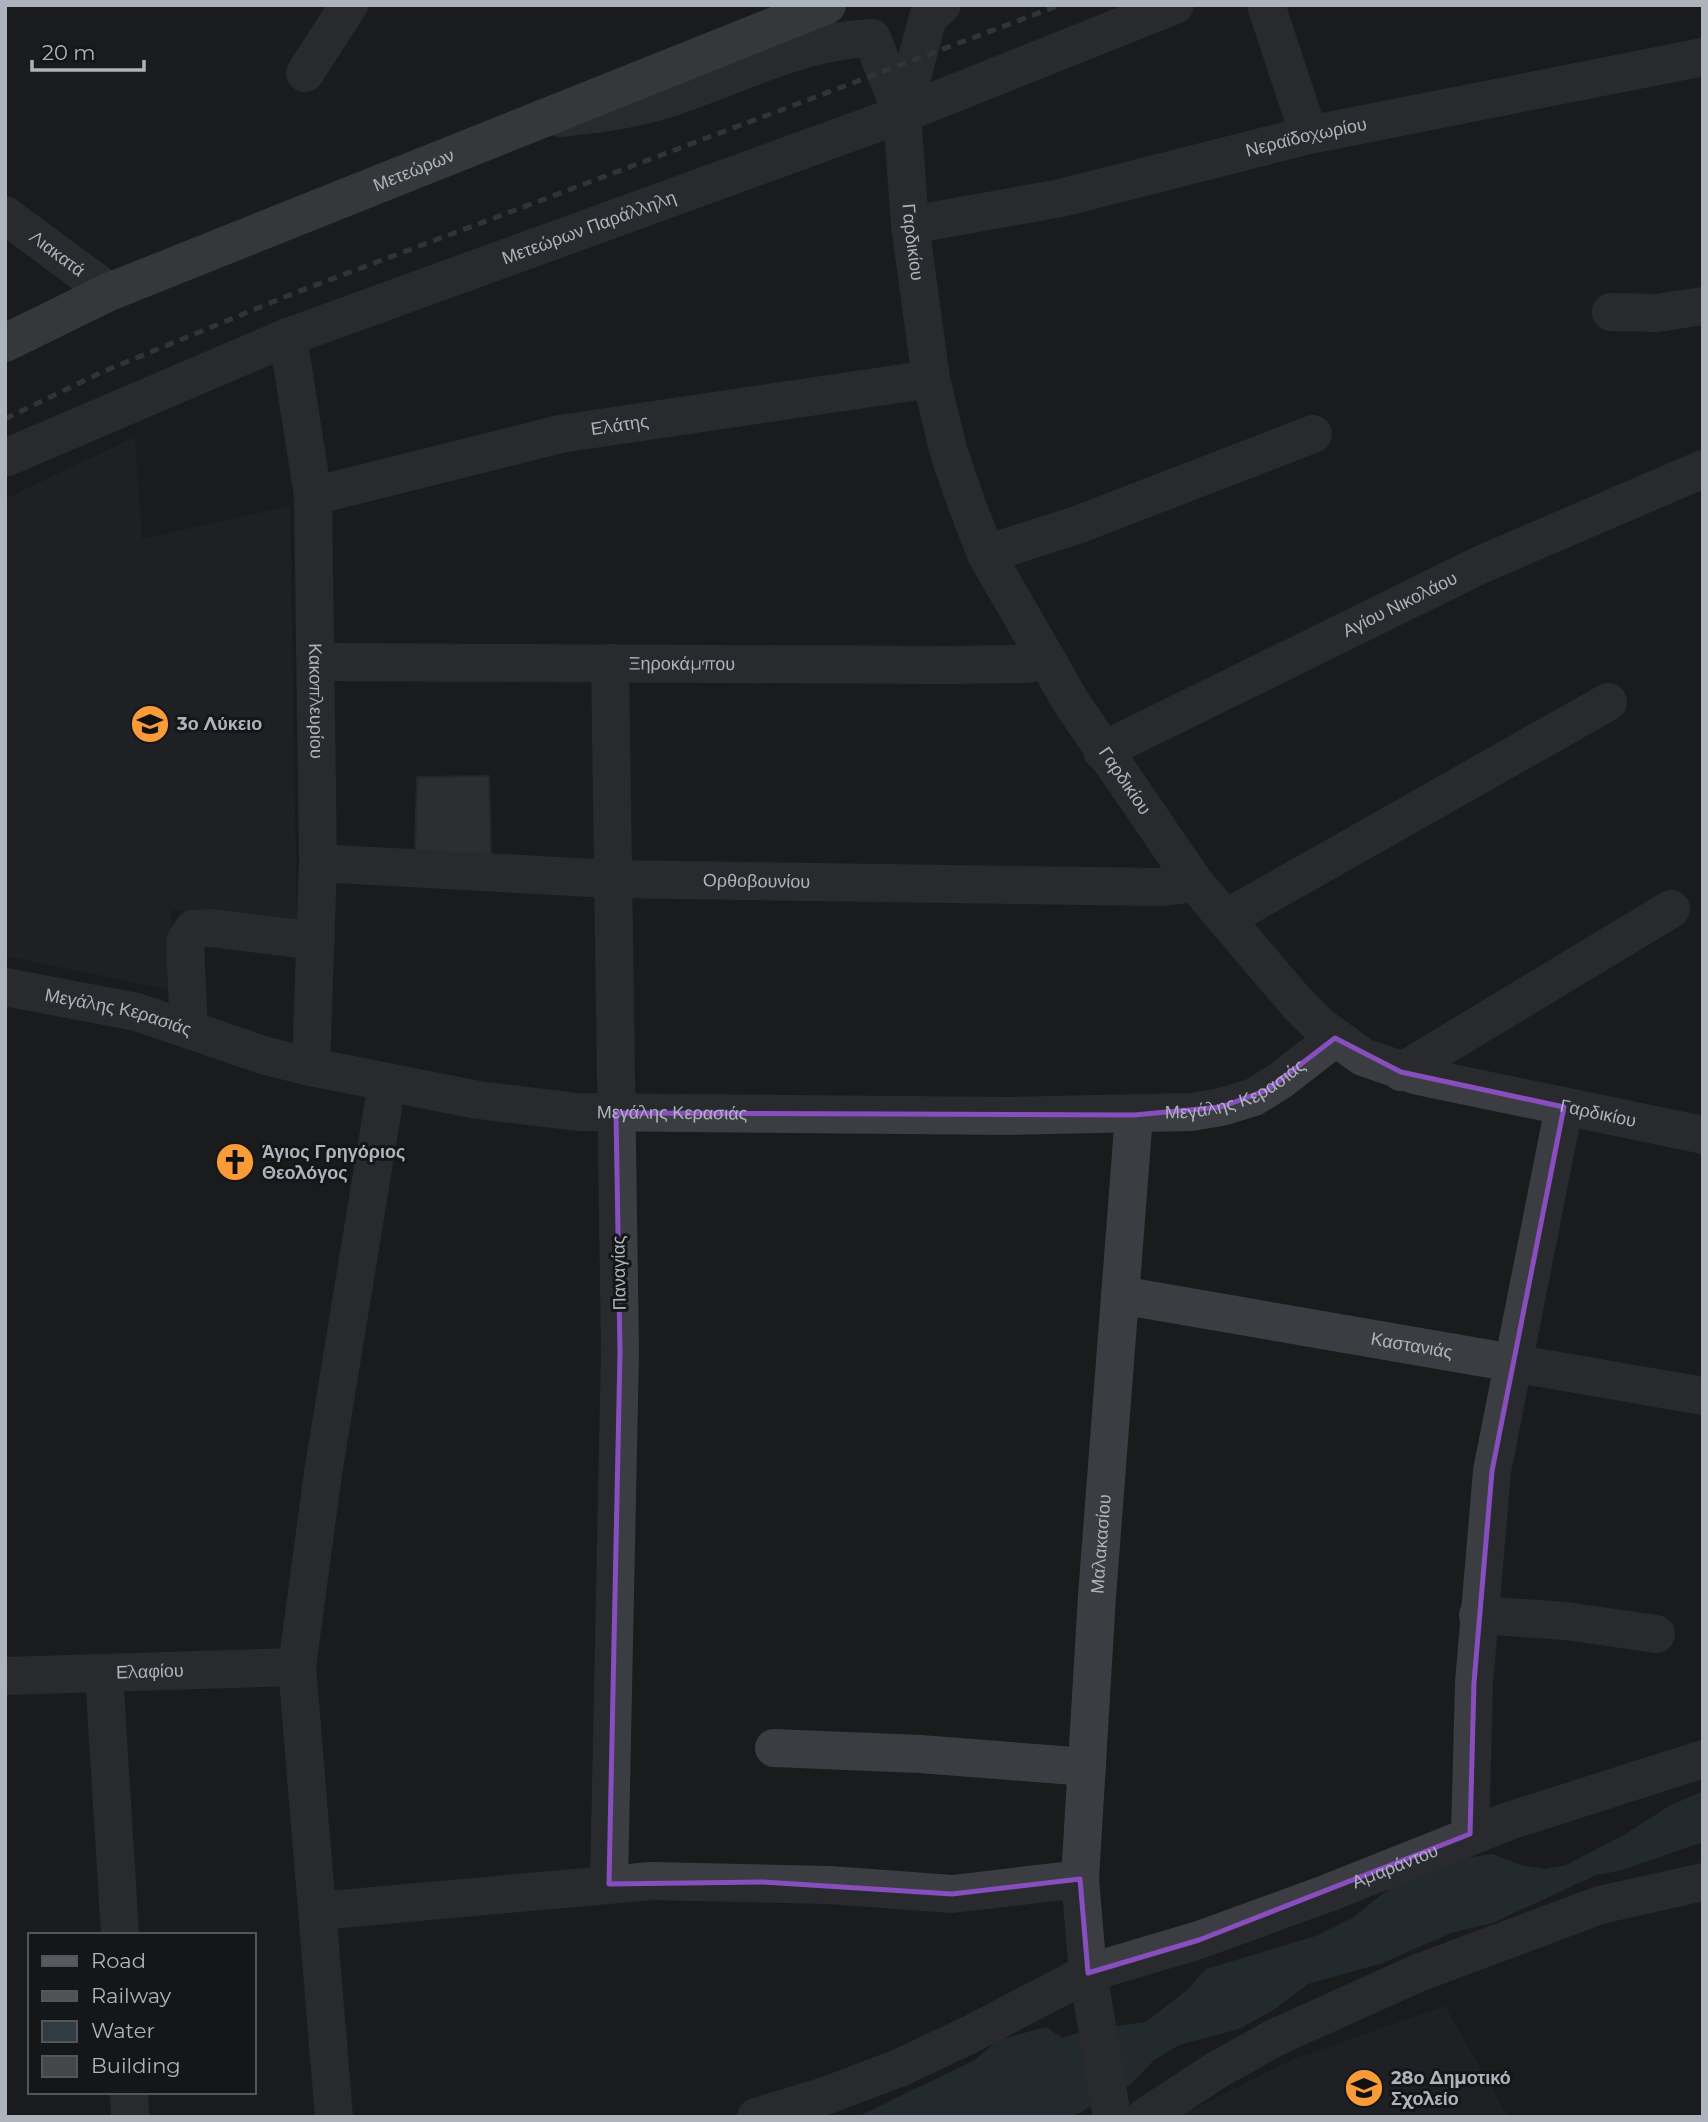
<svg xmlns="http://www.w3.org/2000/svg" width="1708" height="2122" font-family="Montserrat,sans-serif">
	<rect width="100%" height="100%" fill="#1a1b1d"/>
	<path fill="#26272a" d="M135 437 142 539 290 506 297 926 170 909 176 991 5 956V499Z
		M1445 2006 1508 2117H1178L1294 2059Z"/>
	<path fill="#2f3c42" d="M1703 1791V1842L1619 1871 1596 1875 1493 1923 1451 1933 1383 1963 1308 1984 1275 2009 1239 2029 1179 2045 1153 2061 1130 2085 1072 2117H857L975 2060 998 2040 1046 2027 1062 2038 1090 2029 1146 2022 1187 1990 1206 1969 1316 1936 1352 1918 1394 1885 1464 1858 1493 1854 1520 1865 1545 1869 1566 1865 1624 1835 1669 1806Z"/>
	<path fill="#44464a" stroke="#343539" stroke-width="2" d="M489 776 491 857 415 854 417 777Z"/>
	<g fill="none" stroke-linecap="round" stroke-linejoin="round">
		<g stroke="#3b3d42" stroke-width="38">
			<path d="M1266 5 1309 135"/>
			<path d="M305 73 349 5"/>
			<path d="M902 114 928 17 942 5"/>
			<path id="s1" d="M560 118C596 114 631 110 666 99 734 78 799 40 872 38L902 114 910 225 931 379 949 453 967 505 986 554 1071 702 1195 883 1297 1003 1320 1026 1363 1057 1418 1076 1703 1135"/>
			<path id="s2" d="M5 215 109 292"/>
			<path id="s3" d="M910 225 1061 198 1309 135 1703 57"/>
			<path d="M1611 312 1657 313 1703 306"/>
			<path id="s4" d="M288 337 313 496 318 863 311 1067"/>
			<path id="s5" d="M5 458 288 337 902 114 1175 5"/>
			<path id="s6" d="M313 496 560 434 931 379"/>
			<path d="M986 554 1077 525 1313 434"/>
			<path id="s7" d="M318 662 946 665 1026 664 1047 660"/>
			<path id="s8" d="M1102 751 1480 565 1703 469"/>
			<path id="s9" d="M318 863 611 879 1160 887 1195 883"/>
			<path d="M1225 919 1608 702"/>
			<path id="s10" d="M5 987 137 1012 266 1056 311 1067 478 1100 578 1112 1010 1116 1191 1112 1221 1107 1254 1097 1281 1080 1335 1038"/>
			<path d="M189 1029 185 942 193 929 210 928 316 941"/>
			<path d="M1401 1072 1671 909"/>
			<path id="s11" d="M1120 1295 1703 1396"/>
			<path d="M1478 1615 1566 1621 1656 1634"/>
			<path d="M104 1673 120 1935"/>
			<path id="s12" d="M5 1676 297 1667"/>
			<path d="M774 1748 920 1754 1087 1767"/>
			<path d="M1470 1834 1474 1683 1492 1471 1564 1107"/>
			<path d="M609 1884 620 1352 610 663"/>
			<path d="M318 1911 652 1881 829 1885 952 1894 1080 1879"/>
			<path d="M129 2092 130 2117"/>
			<path d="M334 2117 297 1667 323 1473 387 1083"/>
			<path id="s13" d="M756 2117 825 2096 899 2068 969 2035 1088 1973 1199 1940 1328 1893 1509 1821 1703 1759"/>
			<path id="s14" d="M1112 2117 1088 1973 1080 1879 1097 1596 1134 1115"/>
			<path d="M1145 2117 1217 2070 1274 2038 1418 1973 1600 1905 1703 1882"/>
		</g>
		<path stroke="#575b61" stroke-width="38" id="s15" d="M5 343 109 292 827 5"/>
		<path stroke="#4e5257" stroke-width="5" stroke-dasharray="9 7" stroke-linecap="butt" d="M5 419 102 372 292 294 1060 5"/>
	</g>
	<path d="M0 0H1708V2122H0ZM1335 1038 1401 1072 1564 1107 1492 1471 1474 1683 1470 1834 1199 1940 1088 1973 1080 1879 952 1894 763 1882 609 1884 620 1352 616 1113 1134 1115 1221 1107 1267 1090Z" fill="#1a1b1d" fill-opacity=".55" fill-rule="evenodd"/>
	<path fill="none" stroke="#884ebe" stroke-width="5" stroke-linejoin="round" d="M1335 1038 1401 1072 1564 1107 1492 1471 1474 1683 1470 1834 1199 1940 1088 1973 1080 1879 952 1894 763 1882 609 1884 620 1352 616 1113 1134 1115 1221 1107 1267 1090Z"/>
	<defs>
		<g id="school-disc" transform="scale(2.0125)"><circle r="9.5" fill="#f89b38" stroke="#151618"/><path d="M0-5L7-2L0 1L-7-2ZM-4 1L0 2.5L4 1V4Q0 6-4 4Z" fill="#111"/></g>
		<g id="church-disc" transform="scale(2.0125)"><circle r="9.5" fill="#f89b38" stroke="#151618"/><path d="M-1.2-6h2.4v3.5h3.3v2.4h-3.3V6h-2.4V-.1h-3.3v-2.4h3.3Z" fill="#111"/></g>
	</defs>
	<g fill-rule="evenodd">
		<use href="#school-disc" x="150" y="724"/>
		<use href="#church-disc" x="235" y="1162"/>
		<use href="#school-disc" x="1364" y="2088"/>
	</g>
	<g text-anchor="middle" stroke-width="6" stroke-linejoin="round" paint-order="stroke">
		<g font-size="18" fill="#adb4bd" stroke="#151618">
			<text dy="6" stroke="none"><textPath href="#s3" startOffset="406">Νεραϊδοχωρίου</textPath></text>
			<text dy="6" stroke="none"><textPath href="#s15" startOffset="444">Μετεώρων</textPath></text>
			<text dy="6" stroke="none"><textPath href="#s5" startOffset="628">Μετεώρων Παράλληλη</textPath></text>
			<text dy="6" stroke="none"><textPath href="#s1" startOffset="534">Γαρδικίου</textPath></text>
			<text dy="6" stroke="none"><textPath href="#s2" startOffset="65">Λιακατά</textPath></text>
			<text dy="6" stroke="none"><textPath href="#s6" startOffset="315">Ελάτης</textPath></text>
			<text dy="6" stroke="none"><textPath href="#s8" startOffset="332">Αγίου Νικολάου</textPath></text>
			<text dy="6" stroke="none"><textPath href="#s7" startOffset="364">Ξηροκάμπου</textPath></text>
			<text dy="6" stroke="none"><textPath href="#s4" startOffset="366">Κακοπλευρίου</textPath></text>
			<text dy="6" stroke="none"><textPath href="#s1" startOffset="1122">Γαρδικίου</textPath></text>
			<text dy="6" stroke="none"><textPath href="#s9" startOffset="439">Ορθοβουνίου</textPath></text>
			<text dy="6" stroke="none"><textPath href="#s10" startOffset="116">Μεγάλης Κερασιάς</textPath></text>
			<text dy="6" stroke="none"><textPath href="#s10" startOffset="1250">Μεγάλης Κερασιάς</textPath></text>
			<text dy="6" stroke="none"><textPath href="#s10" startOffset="682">Μεγάλης Κερασιάς</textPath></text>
			<text dy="6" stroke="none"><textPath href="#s1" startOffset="1731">Γαρδικίου</textPath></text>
			<text transform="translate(619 1273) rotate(-91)" y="6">Παναγίας</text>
			<text dy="6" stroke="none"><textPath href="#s11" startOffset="296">Καστανιάς</textPath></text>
			<text dy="6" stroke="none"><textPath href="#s14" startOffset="576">Μαλακασίου</textPath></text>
			<text dy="6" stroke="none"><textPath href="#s12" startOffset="145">Ελαφίου</textPath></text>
			<text dy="6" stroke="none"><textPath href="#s13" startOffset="688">Αμαράντου</textPath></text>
		</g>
		<g font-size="18" font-weight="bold" fill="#adb4bd" stroke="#151618" text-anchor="start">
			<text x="177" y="730">3ο Λύκειο</text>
			<text x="262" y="1158">Άγιος Γρηγόριος<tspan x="262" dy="21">Θεολόγος</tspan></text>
			<text x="1391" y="2084">28ο Δημοτικό<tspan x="1391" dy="21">Σχολείο</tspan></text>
		</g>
	</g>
	<rect width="1708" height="2122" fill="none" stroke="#adb4bd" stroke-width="14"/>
	<rect x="28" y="1933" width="228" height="161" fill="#151618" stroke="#52555a" stroke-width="2"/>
	<rect x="42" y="1956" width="35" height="10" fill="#575b61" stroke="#52555a" stroke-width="2"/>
	<text x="91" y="1968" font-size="21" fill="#adb4bd">Road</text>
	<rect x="42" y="1991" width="35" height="10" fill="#4e5257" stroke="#52555a" stroke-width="2"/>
	<text x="91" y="2003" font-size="21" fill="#adb4bd">Railway</text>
	<rect x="42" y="2021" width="35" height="21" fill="#2f3c42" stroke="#52555a" stroke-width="2"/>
	<text x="91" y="2038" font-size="21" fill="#adb4bd">Water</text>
	<rect x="42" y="2056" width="35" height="21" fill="#44464a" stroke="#52555a" stroke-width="2"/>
	<text x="91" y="2073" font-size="21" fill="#adb4bd">Building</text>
	<path d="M32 60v10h112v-10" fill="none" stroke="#adb4bd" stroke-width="3.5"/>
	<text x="42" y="60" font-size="21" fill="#adb4bd" stroke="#151618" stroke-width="5" paint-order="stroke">20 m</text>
</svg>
